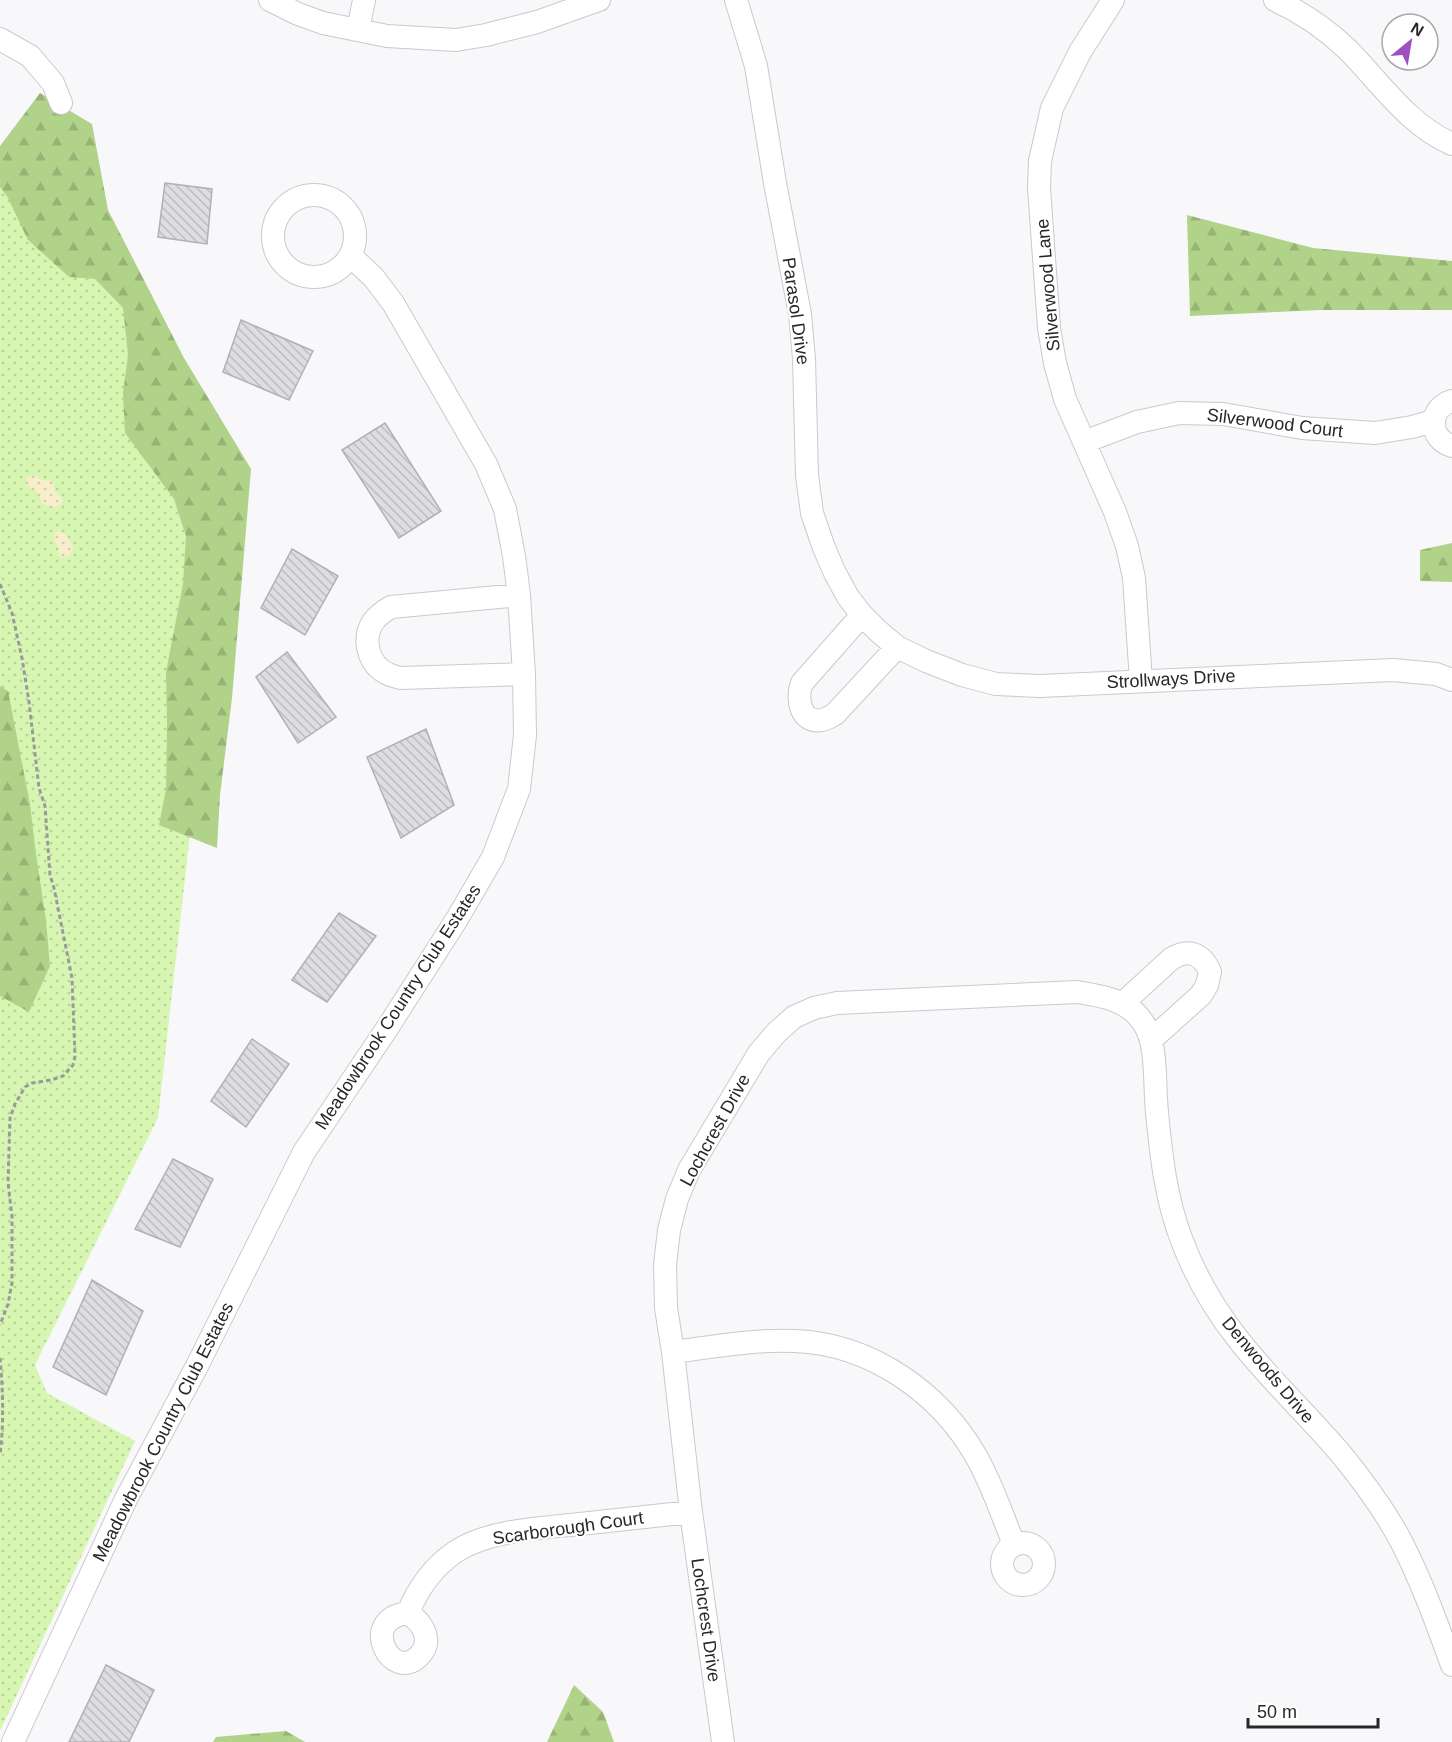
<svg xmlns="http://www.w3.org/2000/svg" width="1452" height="1742" font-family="Helvetica,sans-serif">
	<defs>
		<pattern id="grass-dots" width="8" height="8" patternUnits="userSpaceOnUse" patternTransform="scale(1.5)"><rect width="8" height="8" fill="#d6f6b2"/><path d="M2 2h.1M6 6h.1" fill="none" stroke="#b8d399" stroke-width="1.8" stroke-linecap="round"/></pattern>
		<pattern id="forest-firs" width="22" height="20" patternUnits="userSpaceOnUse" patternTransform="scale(1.5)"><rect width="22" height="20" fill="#b0d289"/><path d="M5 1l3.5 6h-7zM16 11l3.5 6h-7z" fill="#97b476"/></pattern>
		<pattern id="sand-dots" width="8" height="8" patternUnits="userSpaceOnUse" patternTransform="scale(1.5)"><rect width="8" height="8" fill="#f8eec9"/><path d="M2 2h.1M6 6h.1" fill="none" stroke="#d5ccad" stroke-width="1.8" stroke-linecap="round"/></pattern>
		<pattern id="building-back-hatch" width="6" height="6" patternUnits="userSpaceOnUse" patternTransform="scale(1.5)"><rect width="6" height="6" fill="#dedde0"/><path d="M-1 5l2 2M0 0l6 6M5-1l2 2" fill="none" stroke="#bebec0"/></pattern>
	</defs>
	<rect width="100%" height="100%" fill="#f8f7fa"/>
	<path fill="url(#grass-dots)" d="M0 159 71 185 232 461 158 1118 35 1365 47 1393 135 1441 0 1731Z"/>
	<path fill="url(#forest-firs)" d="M40 93 92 124 108 210 184 358 251 469 232 698 220 795 217 848 159 825 166 789 167 724 166 672 183 584 186 536 174 499 125 433 123 393 128 355 123 308 95 279 69 277 28 240 7 196 0 187V146Z
		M1187 215 1313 248 1452 261V310H1321L1190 316Z
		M1452 543V582L1420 581V550Z
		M0 686 8 691 30 804 36 854 46 920 50 966 29 1012 0 996Z
		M574 1685 603 1712 614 1742H547Z
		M286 1731 305 1742H213L216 1737Z"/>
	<path fill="url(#sand-dots)" d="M32 475C36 475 37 477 40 479 45 482 49 479 53 482L55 492 62 498V505L52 508 42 503 38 493 26 485 27 477Z
		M58 531 66 534 73 547 71 555 65 558 59 556 58 545 54 540V535Z"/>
	<path fill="url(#building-back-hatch)" stroke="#b1b0b3" stroke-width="1.5" d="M165 183 212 189 207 244 158 237Z
		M241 320 313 351 289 400 223 372Z
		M385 423 441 511 399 538 342 450Z
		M292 549 338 576 305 635 261 608Z
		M287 652 336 717 298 743 256 677Z
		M426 729 454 805 401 838 367 757Z
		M339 913 376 936 327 1002 292 980Z
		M252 1039 289 1064 246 1127 211 1101Z
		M173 1159 213 1179 180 1247 135 1229Z
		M92 1280 143 1311 106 1395 53 1367Z
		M106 1665 154 1690 129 1742H69Z"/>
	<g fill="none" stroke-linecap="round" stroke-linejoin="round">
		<g stroke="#cac9cc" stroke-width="24">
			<path id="minor" d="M270 0 298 14 323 23 387 36 456 40 486 35 537 22 599 0
				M736 0 756 66 775 183 800 314 804 359 807 475 812 513 824 548 835 573 848 597 862 615 878 631 897 647 926 661 962 675 996 684 1040 686 1393 670 1436 674 1452 680
				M1113 0 1080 52 1052 108 1040 161 1039 188 1049 328 1055 363 1065 399 1115 512 1127 546 1134 578 1141 681
				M1275 0C1303 13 1324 27 1347 49 1381 83 1407 124 1452 144
				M358 30 364 0
				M0 39 30 56 53 83 61 103
				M273 236a41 41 0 1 1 82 0a41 41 0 1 1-82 0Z
				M1452 401C1428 408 1428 439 1452 446
				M1084 442 1137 422 1179 413 1223 414 1302 428 1375 433 1412 427 1433 421
				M519 595 391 607C384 611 378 615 373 622 362 639 368 665 388 674 392 676 397 677 401 678L524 674
				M862 615 802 683C796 698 800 724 822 720 827 719 831 716 835 714L897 647
				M1123 1003 1171 959C1188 948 1202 953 1210 972L1207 985 1201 995 1152 1039
				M673 1352C713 1347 755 1339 795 1341 871 1344 939 1392 976 1456 992 1484 1002 1515 1014 1544
				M1002 1564a21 21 0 1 1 42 0a21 21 0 1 1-42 0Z
				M408 1613C418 1588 432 1568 455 1552 488 1530 542 1528 580 1524 617 1520 654 1516 691 1512
				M408 1613C423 1623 434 1641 419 1656 392 1684 357 1619 408 1613Z
				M13 1742 126 1499 197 1366 304 1152 388 1027 457 919 493 857 519 789 525 735 524 674 519 595 514 556 505 509 486 464 393 303 374 278 351 256
				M723 1742 691 1512 673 1352 666 1308 665 1265 669 1230 677 1199 689 1170 759 1053 777 1032 794 1017 814 1008 837 1003 1077 992C1103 996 1129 1000 1144 1024 1158 1045 1154 1087 1157 1112 1161 1155 1166 1200 1182 1241 1195 1275 1215 1310 1238 1339 1269 1379 1308 1415 1341 1454 1363 1481 1386 1512 1402 1543 1422 1582 1437 1624 1452 1665"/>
		</g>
		<path stroke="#9a9a9c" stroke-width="3" stroke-dasharray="4.5 3" stroke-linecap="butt" d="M0 584 12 613 22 658 29 702 39 788 45 806 50 875 54 888 72 978 75 1056 73 1065 63 1076 51 1080 32 1083 25 1087 15 1104 10 1118 8 1182 12 1217V1283L8 1304 0 1325
			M0 1358C3 1390 4 1424 0 1455"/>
		<use href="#minor" stroke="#fff" stroke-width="22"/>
	</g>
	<g text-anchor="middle" stroke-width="4.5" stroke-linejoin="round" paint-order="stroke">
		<g font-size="18" fill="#272728" stroke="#fff">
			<text transform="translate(1048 285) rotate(-95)" y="6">Silverwood Lane</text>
			<text transform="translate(796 311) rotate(82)" y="6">Parasol Drive</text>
			<text transform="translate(1275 423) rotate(7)" y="6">Silverwood Court</text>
			<text transform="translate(1171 679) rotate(-3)" y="6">Strollways Drive</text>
			<text transform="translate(398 1007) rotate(-57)" y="6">Meadowbrook Country Club Estates</text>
			<text transform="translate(715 1130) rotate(-61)" y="6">Lochcrest Drive</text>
			<text transform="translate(1268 1370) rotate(50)" y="6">Denwoods Drive</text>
			<text transform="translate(163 1432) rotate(-63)" y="6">Meadowbrook Country Club Estates</text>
			<text transform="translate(568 1528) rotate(-8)" y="6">Scarborough Court</text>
			<text transform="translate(706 1620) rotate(82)" y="6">Lochcrest Drive</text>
		</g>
	</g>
	<g transform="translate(1410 42) rotate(30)"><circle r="28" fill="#ffffff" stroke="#a9a9a9" stroke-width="1.5"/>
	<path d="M0-4.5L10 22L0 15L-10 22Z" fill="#9e4fc0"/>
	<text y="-9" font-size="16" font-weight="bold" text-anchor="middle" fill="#272728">N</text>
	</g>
	<path d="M1248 1718v9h130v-9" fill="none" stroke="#272728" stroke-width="3"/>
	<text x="1257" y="1718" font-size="18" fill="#272728" stroke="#ffffff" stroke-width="4.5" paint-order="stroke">50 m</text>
</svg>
